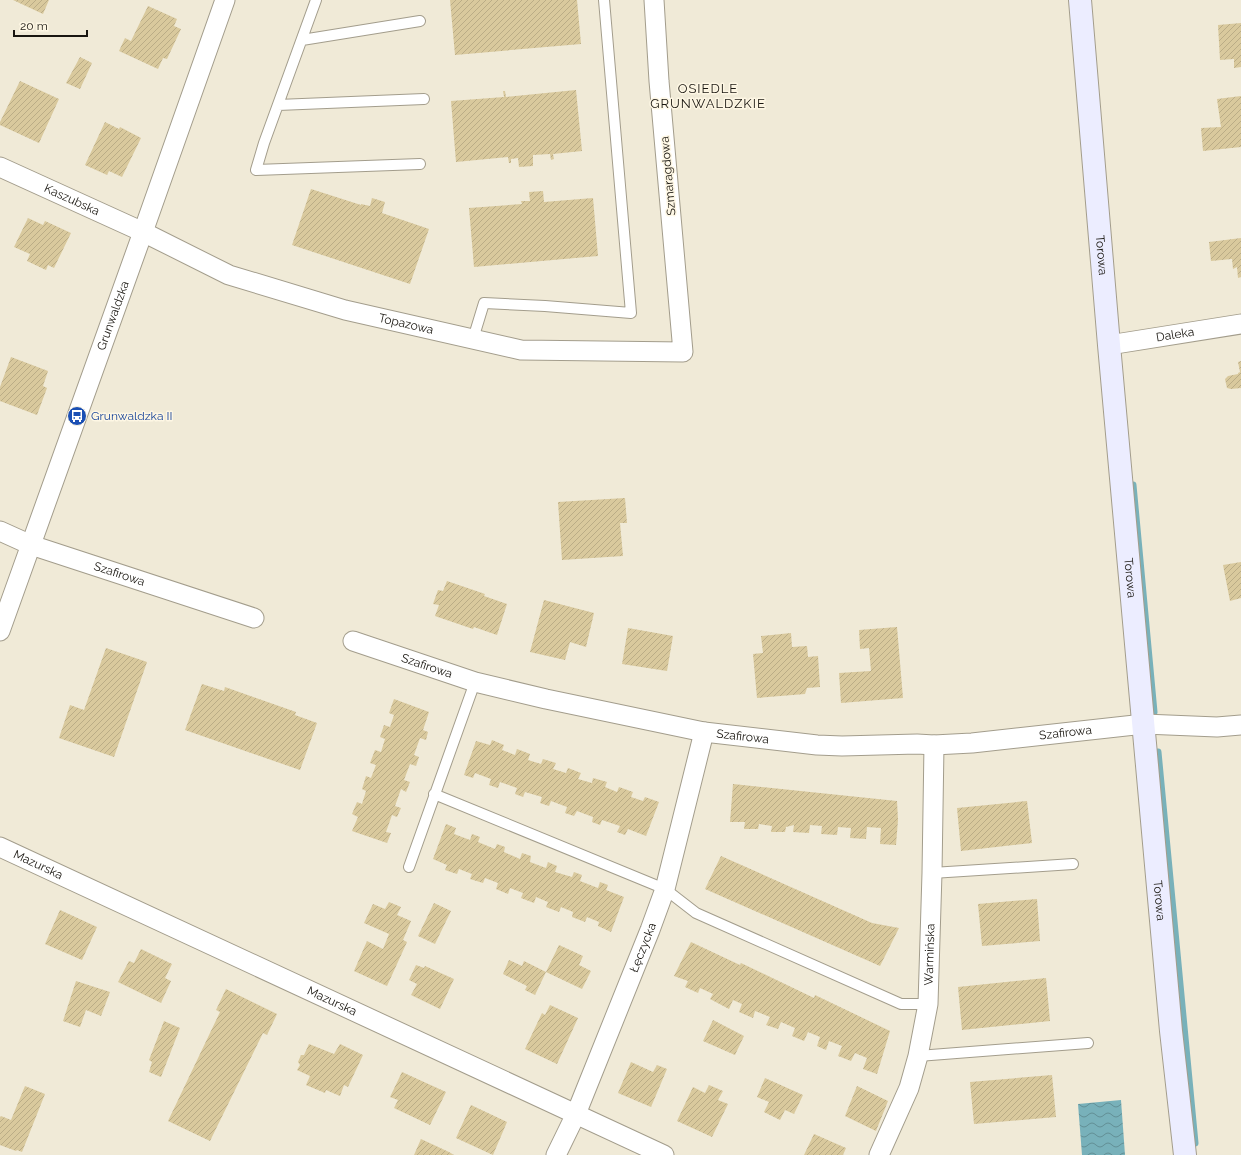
<svg xmlns="http://www.w3.org/2000/svg" width="1241" height="1155" font-family="Raleway,sans-serif">
	<defs>
		<pattern id="water-waves" width="16" height="10" patternUnits="userSpaceOnUse"><rect width="16" height="10" fill="#78b1ba"/><path d="M0 5q4-4 8 0t8 0" fill="none" stroke="#628f96"/></pattern>
		<pattern id="building-hatch" width="6" height="6" patternUnits="userSpaceOnUse"><rect width="6" height="6" fill="#d9c99d"/><path d="M-1 1l2-2M0 6l6-6M5 7l2-2" fill="none" stroke="#baac86"/></pattern>
	</defs>
	<rect width="100%" height="100%" fill="#f0ead7"/>
	<path fill="url(#water-waves)" d="M1121 1100 1125 1155H1082L1078 1104Z"/>
	<g fill="none" stroke-linecap="round" stroke-linejoin="round">
		<path stroke="#78b1ba" stroke-width="7" d="M1133 485 1154 712
			M1158 752 1195 1143"/>
	</g>
	<path fill="url(#building-hatch)" d="M13 0H49L43 14Z
		M450 0H577L581 44 455 55Z
		M148 6 177 19 174 26 181 29 167 59 163 58 158 69 119 51 125 38 131 41Z
		M1241 23V67L1234 68V59L1220 60 1218 25Z
		M80 57 92 63 80 89 66 83Z
		M20 81 59 99 39 143 0 125V122Z
		M576 90 582 151 553 154 554 159 551 160 550 154 533 155V166L519 167 518 158 511 159V163H509L508 157 456 162 451 101 504 97 503 91H505L506 97Z
		M1241 96V147L1203 151 1201 128 1221 127 1217 99Z
		M105 122 119 129 120 127 141 138 122 177 109 171 107 175 85 165Z
		M311 189 361 205V204L370 206 372 198 385 202 382 213 429 229 410 284 292 245Z
		M543 191 544 202 593 198 598 256 474 267 469 208 522 204 521 201H530L529 192Z
		M28 218 43 225 45 221 71 233 54 268 48 265 46 270 27 261 30 254 14 247Z
		M1241 238V277L1238 278 1237 267 1233 269 1232 259 1211 261 1209 242Z
		M11 357 48 371 43 386 47 388 37 415 0 401V387Z
		M1241 361V388L1231 389 1227 388 1225 379 1228 376 1238 374V373L1240 372 1238 362Z
		M625 498 627 523H620L623 556 562 560 558 502Z
		M1241 562V598L1230 601 1223 565Z
		M447 581 485 594 484 596 507 604 497 635 474 627 473 629 435 616 439 605 433 604 438 590 443 591Z
		M544 600 594 613 586 647 570 642 565 660 530 652Z
		M897 627 903 698 841 703 839 673 871 671 869 648 860 649 859 630Z
		M628 628 673 636 667 671 622 664Z
		M791 633 792 647 807 646 808 657 818 656 820 687 807 688 805 694 757 698 753 654 763 653 761 636Z
		M106 648 147 662 114 757 59 738 70 705 84 710Z
		M202 684 224 691 225 687 296 712 295 715 317 723 300 770 185 730Z
		M394 699 429 712 423 730 428 732 426 740 420 738 414 755 419 757 416 766 410 764 404 780 410 782 406 792 401 789 395 806 401 808 397 817 392 815 386 832 391 833 387 843 352 831 358 817 352 814 357 802 362 804 366 791 362 789 366 776 371 778 376 765 370 763 375 750 381 752 385 739 380 737 384 725 390 727 394 715 389 713Z
		M492 740 504 745 502 750 515 755 517 749 530 754 528 760 541 764 543 759 556 763 553 769 566 773 568 768 581 773 578 779 592 783 593 778 607 782 605 787 617 792 619 787 633 792 631 797 643 801 645 797 659 802 646 836 628 829 625 835 617 832 620 826 602 820 600 825 592 822 593 817 577 811 574 816 565 813 567 807 551 801 549 806 540 803 542 797 525 792 523 797 515 794 517 788 500 782 498 788 489 785 491 779 475 773 473 778 464 775 476 741 490 745Z
		M733 784 897 801 898 820 896 845 880 844 881 828 867 827 866 839 850 838 851 828 838 827 837 835 821 834 822 826 810 825 809 833 793 832 794 825 786 827 785 832H771L772 826 759 824 758 829H744L745 822H730Z
		M1027 801 1032 843 961 851 957 808Z
		M446 824 456 828 454 834 470 840 472 834 480 837 478 842 495 849 497 844 505 847 504 852 520 859 522 853 531 856 530 862 546 868 548 862 557 866 555 872 572 877 574 872 582 875 580 881 598 888 600 882 608 885 606 890 624 897 611 932 598 926 599 922 587 917 585 922 572 917 573 912 561 907 559 912 546 907 548 902 536 897 534 903 521 898 523 893 510 888 508 894 496 889 498 883 485 878 483 883 470 879 472 874 459 869 457 874 445 870 447 865 433 859Z
		M721 856 872 923 899 928 880 966 705 889Z
		M1037 899 1040 941 982 946 978 904Z
		M389 902 401 907 397 915 411 921 403 940 407 942 387 986 354 971 367 941 383 949 389 934 364 923 373 904 385 909Z
		M434 903 451 911 435 944 418 936Z
		M60 910 97 927 82 960 45 944Z
		M691 942 740 965 741 963 814 998 815 995 890 1031 877 1074 863 1069 867 1058 855 1053 851 1061 838 1056 842 1046 829 1041 826 1050 817 1046 820 1037 808 1032 804 1041 792 1036 795 1028 781 1022 778 1029 766 1025 770 1017 755 1011 753 1018 739 1012 742 1004 733 1000 729 1009 710 999 713 994 700 988 698 993 685 987 688 981 674 976Z
		M559 945 583 956 579 965 591 971 582 989 546 972 535 995 525 990 527 986 503 974 509 960 522 966 524 961 546 972Z
		M141 949 172 964 165 978 171 981 161 1003 118 982 129 961 134 963Z
		M416 965 424 968 425 966 454 979 440 1009 411 995 417 984 409 980Z
		M1046 978 1050 1021 962 1030 958 987Z
		M76 981 110 992 101 1016 86 1010 80 1027 63 1021Z
		M226 989 277 1014 267 1035 263 1033 210 1141 168 1121 220 1012 216 1010Z
		M550 1005 578 1018 557 1064 525 1049 542 1013 545 1015Z
		M713 1020 744 1036 735 1055 703 1041Z
		M164 1021 180 1028 161 1077 149 1072 152 1062 149 1060Z
		M309 1044 334 1054 340 1044 363 1055 348 1087 344 1085 340 1096 326 1090 325 1093 306 1085 310 1076 297 1070 300 1065 298 1062 301 1055H304Z
		M631 1062 653 1072 657 1065 667 1069 651 1107 618 1093Z
		M402 1072 446 1092 430 1125 394 1108 398 1100 390 1097Z
		M1052 1075 1056 1117 974 1124 970 1082Z
		M765 1078 803 1095 794 1114 785 1110 780 1120 764 1112 769 1102 757 1097Z
		M709 1085 723 1091 718 1100 728 1104 712 1137 677 1121 693 1087 705 1093Z
		M25 1086 45 1094 22 1152 17 1150 16 1151 0 1145V1117L1 1116 11 1120Z
		M857 1086 888 1101 876 1131 845 1116Z
		M471 1105 507 1122 493 1155 456 1138Z
		M814 1134 846 1148 843 1155H804Z
		M421 1139 449 1152 454 1155H414Z"/>
	<g fill="none" stroke-linecap="round" stroke-linejoin="round">
		<g stroke="#a39d8c" stroke-width="12">
			<path id="lane" d="M316 0 264 143 256 170 420 164
				M302 40 420 21
				M278 105 424 99
				M473 339 484 303 545 306 631 313 604 0
				M434 794 665 889 696 913 901 1004H928
				M409 867 475 682
				M932 873 1073 864
				M918 1056 1088 1043"/>
		</g>
		<g stroke="#a39d8c" stroke-width="21">
			<g id="street">
				<path id="s1" d="M0 167 143 232 229 275 345 310 521 350 683 352 659 81 654 0"/>
				<path id="s2" d="M1109 345 1241 324"/>
				<path id="s3" d="M0 531 31 545 254 618"/>
				<path id="s4" d="M0 631 143 232 225 0"/>
				<path id="s5" d="M353 641 475 682 546 699 704 732 817 745 842 746 917 744 934 745 972 743 1144 724 1217 727 1241 725"/>
				<path id="s6" d="M0 847 664 1155"/>
				<path id="s7" d="M556 1155 576 1114 650 930 665 889 704 732"/>
				<path id="s8" d="M879 1155 909 1088 918 1056 928 1004 932 873 934 745"/>
			</g>
		</g>
		<g stroke="#a39d8c" stroke-width="24">
			<g id="secondary">
				<path id="s9" d="M1080 0 1109 345 1171 1031 1185 1155"/>
			</g>
		</g>
		<use href="#lane" stroke="#fff" stroke-width="10"/>
		<use href="#street" stroke="#fff" stroke-width="19"/>
		<use href="#secondary" stroke="#ecedff" stroke-width="22"/>
	</g>
	<defs>
		<g id="bus-disc" transform="scale(1)"><circle r="9.5" fill="#1a4fb4" stroke="#fef7e4"/><path d="M-5-6H5V4H4V6H2V4H-2V6H-4V4H-5ZM-3.5-4V0h7V-4ZM-3.5 1.2v1.5H-2V1.2ZM2 1.2v1.5H3.5V1.2Z" fill="#fff"/></g>
	</defs>
	<g fill-rule="evenodd">
		<use href="#bus-disc" x="77" y="416"/>
	</g>
	<g text-anchor="middle" stroke-width="3" stroke-linejoin="round" paint-order="stroke">
		<g font-size="12" fill="#191610" stroke="#fef7e4">
			<text transform="translate(668 176) rotate(-95)" y="4">Szmaragdowa</text>
			<text dy="4" stroke="none"><textPath href="#s1" startOffset="79">Kaszubska</textPath></text>
			<text dy="4" stroke="none"><textPath href="#s9" startOffset="256">Torowa</textPath></text>
			<text dy="4" stroke="none"><textPath href="#s4" startOffset="335">Grunwaldzka</textPath></text>
			<text dy="4" stroke="none"><textPath href="#s1" startOffset="437">Topazowa</textPath></text>
			<text dy="4" stroke="none"><textPath href="#s2" startOffset="67">Daleka</textPath></text>
			<text dy="4" stroke="none"><textPath href="#s3" startOffset="127">Szafirowa</textPath></text>
			<text dy="4" stroke="none"><textPath href="#s9" startOffset="580">Torowa</textPath></text>
			<text dy="4" stroke="none"><textPath href="#s5" startOffset="78">Szafirowa</textPath></text>
			<text dy="4" stroke="none"><textPath href="#s5" startOffset="726">Szafirowa</textPath></text>
			<text dy="4" stroke="none"><textPath href="#s5" startOffset="402">Szafirowa</textPath></text>
			<text dy="4" stroke="none"><textPath href="#s6" startOffset="42">Mazurska</textPath></text>
			<text dy="4" stroke="none"><textPath href="#s9" startOffset="904">Torowa</textPath></text>
			<text dy="4" stroke="none"><textPath href="#s7" startOffset="225">Łęczycka</textPath></text>
			<text dy="4" stroke="none"><textPath href="#s8" startOffset="209">Warmińska</textPath></text>
			<text dy="4" stroke="none"><textPath href="#s6" startOffset="366">Mazurska</textPath></text>
		</g>
		<g font-size="12" fill="#164399" stroke="#fef7e4" text-anchor="start">
			<text x="91" y="420">Grunwaldzka II</text>
		</g>
		<g font-size="13" letter-spacing="1" fill="#191610" stroke="#fef7e4">
			<text x="708" y="93">OSIEDLE<tspan x="708" dy="15">GRUNWALDZKIE</tspan></text>
		</g>
	</g>
	<path d="M14 30v6h73v-6" fill="none" stroke="#191610" stroke-width="2"/>
	<text x="20" y="30" font-size="12" fill="#191610" stroke="#fef7e4" stroke-width="3" paint-order="stroke">20 m</text>
</svg>
